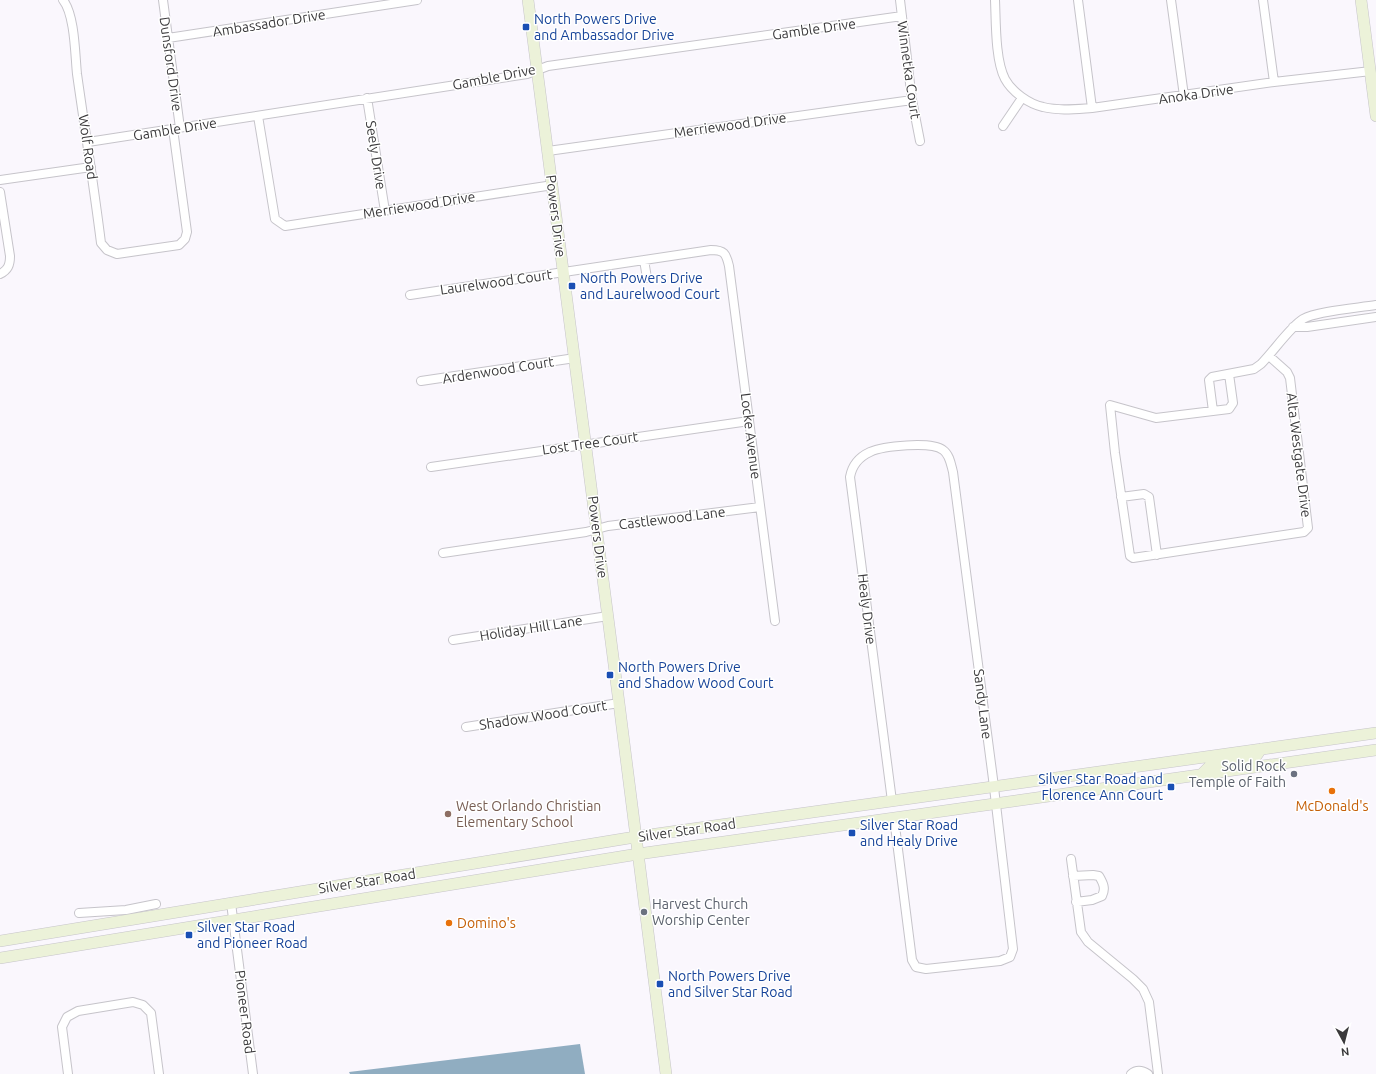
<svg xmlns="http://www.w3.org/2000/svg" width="1376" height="1074" font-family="Ubuntu,sans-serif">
	<rect width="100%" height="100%" fill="#faf7fd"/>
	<path fill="#90adc1" d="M580 1044 585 1074H350L349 1072Z"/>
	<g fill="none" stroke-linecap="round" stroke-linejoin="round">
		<g stroke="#c6c4ca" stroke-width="10">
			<path id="street" d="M63 0C75 15 75 55 77 74 85 130 94 187 101 243L107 250 117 254 179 245 185 239 187 232 173 129
				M163 0 180 128
				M900 0 912 100 920 141
				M995 0C996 21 995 60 1005 79 1012 92 1029 104 1043 107 1059 111 1076 109 1092 108L1274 82 1371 71
				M1078 0 1092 108
				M1171 0 1184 96
				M1263 0 1274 82
				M168 38 417 0
				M367 98 385 211
				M258 116 275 219 285 226 553 185
				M1003 126 1022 98
				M88 142 527 74 548 66 902 16
				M548 151 912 100
				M0 180 91 167
				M0 192 10 256C10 265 8 270 0 274
				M644 260 647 278
				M410 295 711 250C724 250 726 253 729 266L775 621
				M1293 327H1307L1376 317
				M1229 374 1233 403 1229 409 1156 418 1110 405 1115 453 1130 556 1133 558 1304 532 1308 528 1290 378 1287 372 1269 356
				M421 381 575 358
				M1213 411 1209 380 1212 377 1254 369 1261 364C1273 352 1290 327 1303 319 1317 311 1358 308 1376 305
				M431 467 749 421
				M1121 497 1144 494 1149 497 1157 555
				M443 553 586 532 608 526 760 507
				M453 640 608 616
				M466 727 619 703
				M892 801 850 477C852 466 859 457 870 452 883 446 931 441 943 450 950 455 951 465 953 472L993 779 1013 949 1010 957 1000 961 926 969 916 967 912 960 894 818
				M1071 859 1081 932 1088 942 1133 979 1143 989 1149 1002 1158 1074
				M1073 876 1093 875 1099 876C1103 883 1106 888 1102 896L1092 900 1076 902
				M231 903 253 1074
				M79 913 126 910 156 904
				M68 1074 62 1027 67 1017 78 1011 133 1002 143 1005 151 1013 159 1074
				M1131 1074C1137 1069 1142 1070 1148 1074"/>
		</g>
		<g stroke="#c6c4ca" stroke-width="12">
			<path id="secondary" d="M528 0 619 703 666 1074
				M1361 0 1376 116
				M1201 775 1210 766 1251 760 1254 759 1261 749
				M0 941 635 837 1376 733
				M0 958 638 854 1376 750"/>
		</g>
		<use href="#street" stroke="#fff" stroke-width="8"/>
		<use href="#secondary" stroke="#ecf2d9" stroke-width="11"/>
	</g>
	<g fill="#1a4fb4" stroke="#fff" stroke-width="1.5">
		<rect x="522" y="23" width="8" height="8" rx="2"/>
		<rect x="568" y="282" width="8" height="8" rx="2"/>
		<rect x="606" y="671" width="8" height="8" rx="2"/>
		<rect x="1167" y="783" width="8" height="8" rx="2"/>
		<rect x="848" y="829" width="8" height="8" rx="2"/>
		<rect x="185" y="931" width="8" height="8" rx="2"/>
		<rect x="656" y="980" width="8" height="8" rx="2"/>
	</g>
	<g fill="#6b7280" stroke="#fff" stroke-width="1.5">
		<circle cx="1294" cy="774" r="4"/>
		<circle cx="644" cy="912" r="4"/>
	</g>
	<g fill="#e8710a" stroke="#fff" stroke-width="1.5">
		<circle cx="1332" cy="791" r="4"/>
		<circle cx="449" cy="923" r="4"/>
	</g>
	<circle fill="#8d6e63" stroke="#fff" stroke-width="1.5" cx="448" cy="814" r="4"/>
	<g text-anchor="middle" stroke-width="3" stroke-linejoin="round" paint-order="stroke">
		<g font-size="14" fill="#164399" stroke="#fff" text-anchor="start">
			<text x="534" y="24">North Powers Drive<tspan x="534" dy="16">and Ambassador Drive</tspan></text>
			<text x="580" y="283">North Powers Drive<tspan x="580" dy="16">and Laurelwood Court</tspan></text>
			<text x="618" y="672">North Powers Drive<tspan x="618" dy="16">and Shadow Wood Court</tspan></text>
			<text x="1163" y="784" text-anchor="end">Silver Star Road and<tspan x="1163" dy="16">Florence Ann Court</tspan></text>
			<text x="860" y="830">Silver Star Road<tspan x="860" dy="16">and Healy Drive</tspan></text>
			<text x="197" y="932">Silver Star Road<tspan x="197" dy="16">and Pioneer Road</tspan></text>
			<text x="668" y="981">North Powers Drive<tspan x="668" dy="16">and Silver Star Road</tspan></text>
		</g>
		<g font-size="14" fill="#3b3a3c" stroke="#fff">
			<text transform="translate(269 23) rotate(-9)" y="5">Ambassador Drive</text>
			<text transform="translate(814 29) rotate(-8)" y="5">Gamble Drive</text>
			<text transform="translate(171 64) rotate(82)" y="5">Dunsford Drive</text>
			<text transform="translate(909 70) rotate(82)" y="5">Winnetka Court</text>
			<text transform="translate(494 77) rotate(-11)" y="5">Gamble Drive</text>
			<text transform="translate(1196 94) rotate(-8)" y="5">Anoka Drive</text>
			<text transform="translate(730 125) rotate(-8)" y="5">Merriewood Drive</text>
			<text transform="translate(175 129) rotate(-9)" y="5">Gamble Drive</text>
			<text transform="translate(88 147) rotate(82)" y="5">Wolf Road</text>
			<text transform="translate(376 155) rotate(81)" y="5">Seely Drive</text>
			<text transform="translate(419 205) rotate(-9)" y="5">Merriewood Drive</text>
			<text transform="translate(556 216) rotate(83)" y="5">Powers Drive</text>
			<text transform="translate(496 282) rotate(-8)" y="5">Laurelwood Court</text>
			<text transform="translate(498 370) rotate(-9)" y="5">Ardenwood Court</text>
			<text transform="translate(751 436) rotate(83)" y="5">Locke Avenue</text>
			<text transform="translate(590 443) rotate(-8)" y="5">Lost Tree Court</text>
			<text transform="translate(1299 455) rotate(83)" y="5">Alta Westgate Drive</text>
			<text transform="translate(672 518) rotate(-7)" y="5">Castlewood Lane</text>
			<text transform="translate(598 537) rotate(83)" y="5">Powers Drive</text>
			<text transform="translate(867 609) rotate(83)" y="5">Healy Drive</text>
			<text transform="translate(531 628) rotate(-9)" y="5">Holiday Hill Lane</text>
			<text transform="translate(983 704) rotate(83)" y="5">Sandy Lane</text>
			<text transform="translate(543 715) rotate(-9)" y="5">Shadow Wood Court</text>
			<text transform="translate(687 830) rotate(-8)" y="5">Silver Star Road</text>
			<text transform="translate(367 881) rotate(-9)" y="5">Silver Star Road</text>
			<text transform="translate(245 1012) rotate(83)" y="5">Pioneer Road</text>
		</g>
		<g font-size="14" fill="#5b616d" stroke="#fff" text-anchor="end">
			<text x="1286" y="771">Solid Rock<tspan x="1286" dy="16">Temple of Faith</tspan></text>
			<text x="652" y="909" text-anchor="start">Harvest Church<tspan x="652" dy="16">Worship Center</tspan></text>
		</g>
		<g font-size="14" fill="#785e54" stroke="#fff" text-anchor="start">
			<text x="456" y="811">West Orlando Christian<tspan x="456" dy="16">Elementary School</tspan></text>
		</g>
		<g font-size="14" fill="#c56008" stroke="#fff">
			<text x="1332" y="811">McDonald's</text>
			<text x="457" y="928" text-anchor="start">Domino's</text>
		</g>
	</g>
	<g transform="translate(1344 1042) rotate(173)" stroke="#ffffff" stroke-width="3" paint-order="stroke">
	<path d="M0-3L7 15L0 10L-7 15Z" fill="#3b3a3c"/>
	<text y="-6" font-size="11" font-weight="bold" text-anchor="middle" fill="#3b3a3c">N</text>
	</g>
</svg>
